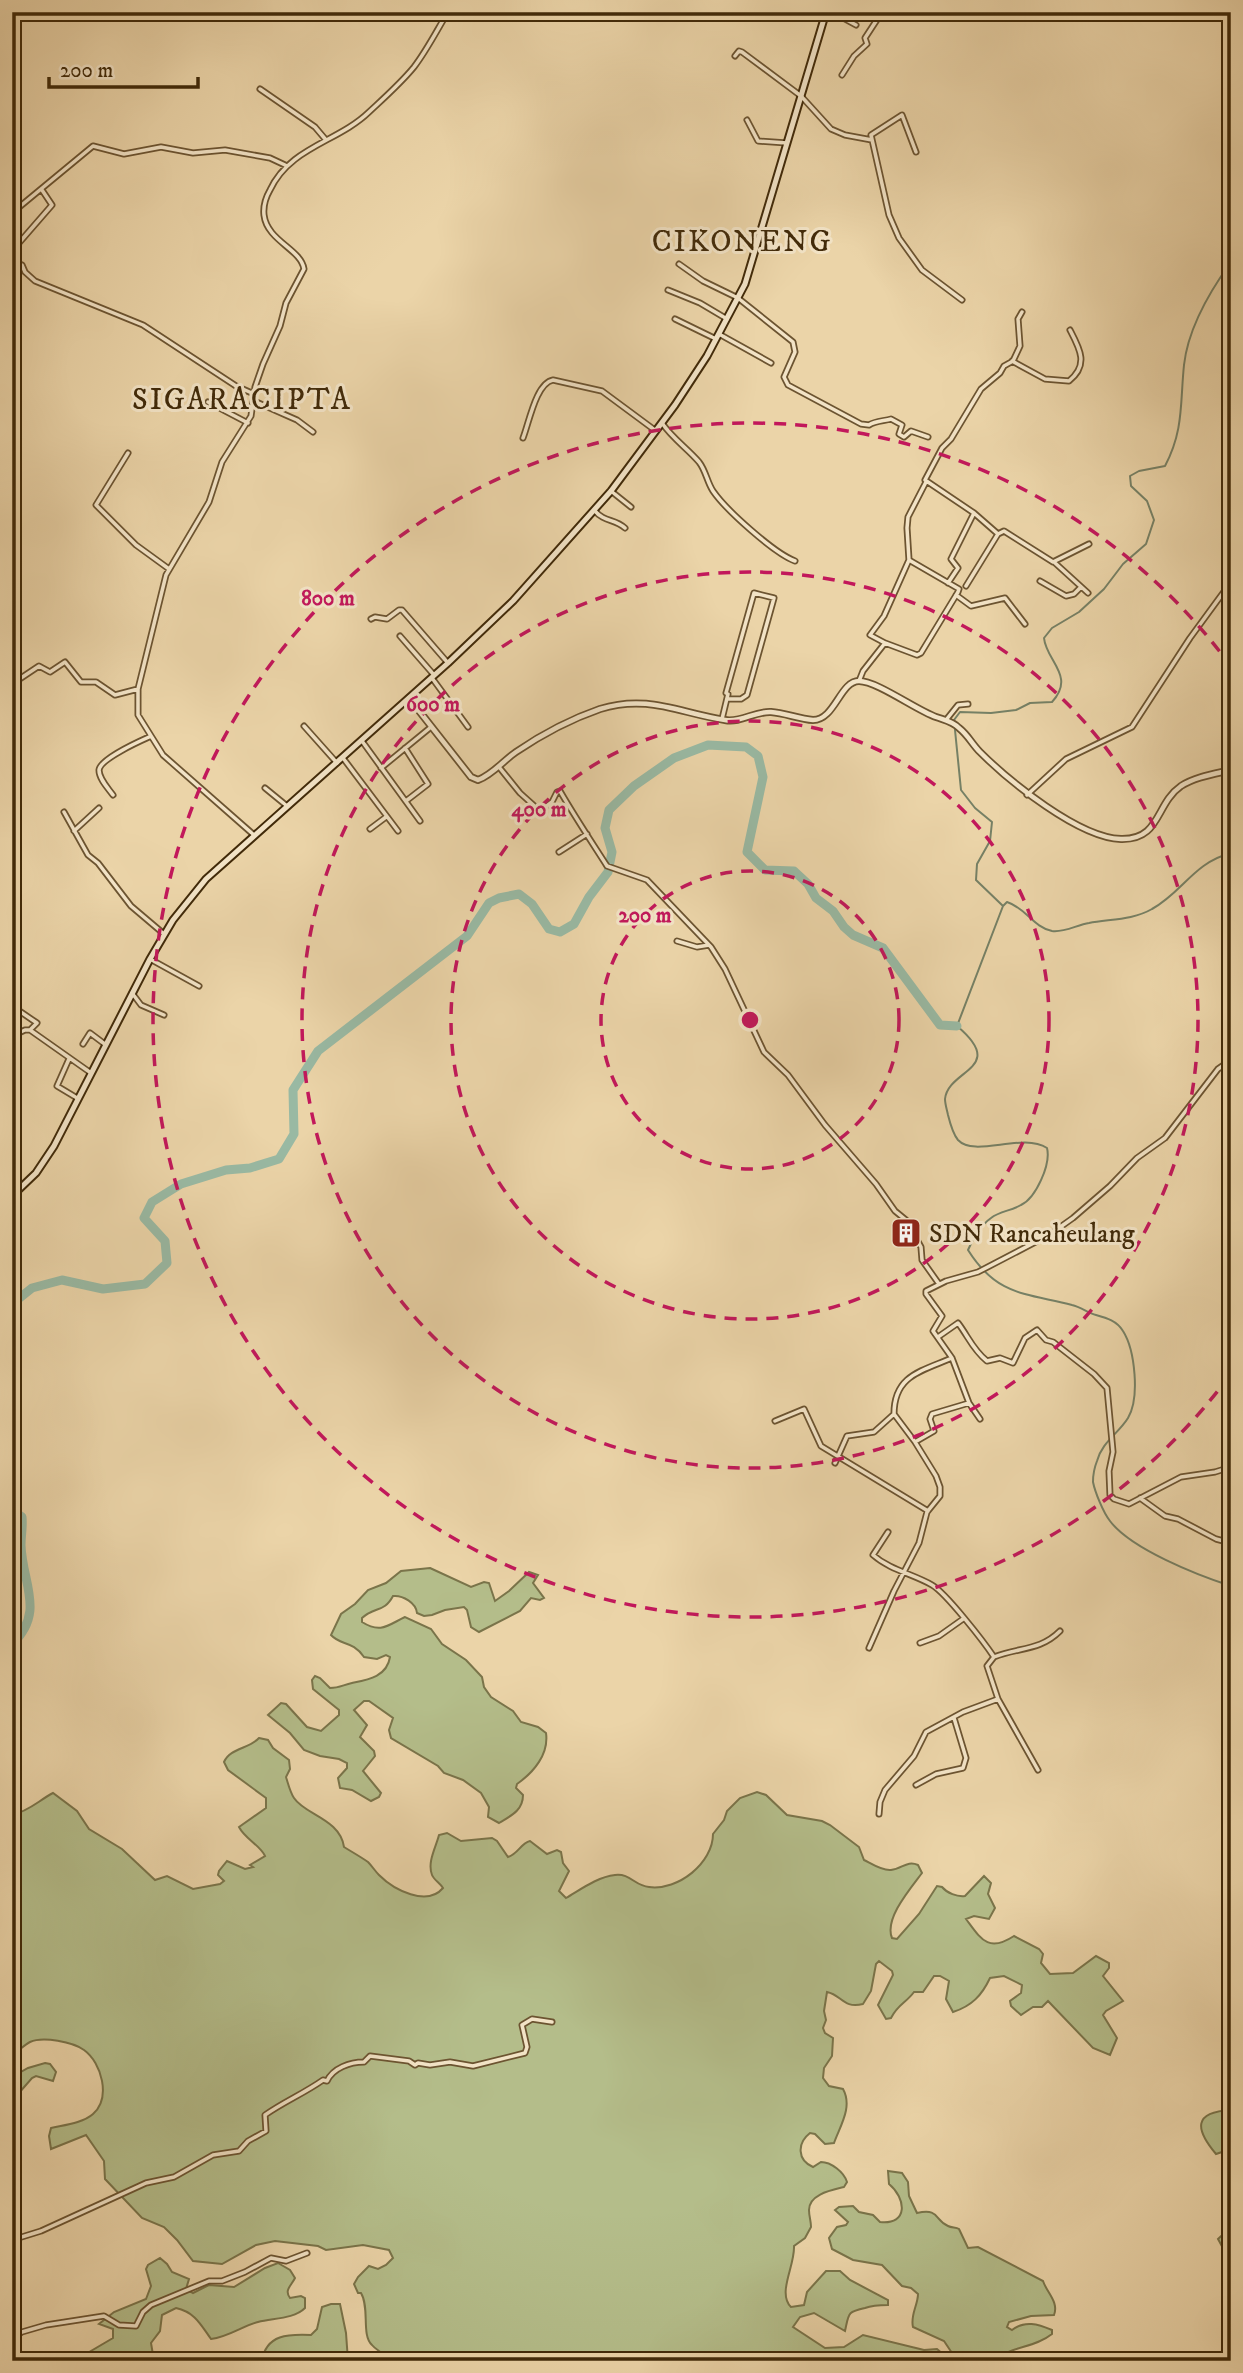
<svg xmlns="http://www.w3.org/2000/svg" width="1243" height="2373" font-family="'IM FELL DW Pica',serif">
	<rect width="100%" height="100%" fill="#ebd4a8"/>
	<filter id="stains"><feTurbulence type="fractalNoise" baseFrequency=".00286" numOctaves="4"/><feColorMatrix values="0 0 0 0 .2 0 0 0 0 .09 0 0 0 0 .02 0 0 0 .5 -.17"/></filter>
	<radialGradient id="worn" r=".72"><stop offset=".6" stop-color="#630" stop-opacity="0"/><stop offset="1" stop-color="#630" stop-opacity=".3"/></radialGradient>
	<path fill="#b4bd8a" stroke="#7a744a" stroke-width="2" d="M430 1568 471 1587 484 1582 489 1583 495 1601 509 1591 529 1572 538 1575 533 1583 544 1598 540 1600 531 1598 520 1611 479 1632 471 1627 467 1610 464 1607 445 1610 432 1615 424 1616 417 1613C416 1603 403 1595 393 1596 384 1613 375 1606 362 1618V1622C381 1634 388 1625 405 1617L431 1629 442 1644 466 1660 482 1677 484 1687 491 1697 513 1711 521 1722 538 1727 546 1733C549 1754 534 1772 517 1784L516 1788 523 1795C523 1811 510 1816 499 1823L488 1817 489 1807 481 1793 463 1780 444 1773 438 1766 391 1738 389 1730 393 1718 369 1701H364L354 1710 367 1725 360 1737 374 1751 375 1756 363 1771 381 1793 379 1797 371 1801 352 1790 340 1788 338 1778 347 1768V1763L339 1759 320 1756 304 1750 290 1733 268 1715 281 1703 286 1704 307 1727 321 1731 339 1715V1710L313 1689 312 1680 315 1676 320 1678 330 1688C339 1688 343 1685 352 1683 367 1680 387 1677 390 1657L386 1655 377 1659 364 1657C352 1640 341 1646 331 1635L341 1614 355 1604 368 1590 386 1583 401 1571Z
		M259 1738 268 1740 273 1748 289 1760 290 1769 286 1777C288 1783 290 1792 294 1798 305 1815 340 1819 344 1847 352 1852 361 1857 368 1862 372 1866 375 1871 379 1875 394 1890 427 1907 443 1888 440 1883 434 1880 432 1875 427 1862 436 1847 439 1835L447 1833 461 1841 492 1838 497 1841 508 1857C518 1854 521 1843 530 1841L547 1854 557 1850 561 1852 563 1863 569 1871 559 1891 566 1898C580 1890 597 1877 615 1875 630 1873 635 1886 649 1887 678 1891 713 1863 713 1834L724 1820 727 1811 740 1798 757 1792 766 1795 787 1815 822 1821 830 1825 859 1847 864 1860C872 1864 882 1871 891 1870 902 1869 907 1860 918 1865L922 1873C910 1889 884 1919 892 1938L897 1939 919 1914 937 1886 942 1887C947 1893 957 1897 965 1896L984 1876 991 1883 988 1894 995 1908 989 1919 974 1916 966 1919C981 1939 988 1953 1014 1936L1039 1949 1043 1954 1041 1963 1050 1974 1073 1973 1096 1956 1109 1963V1968L1103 1976 1123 2001 1106 2011 1103 2015 1117 2038 1110 2055 1093 2048 1048 2001 1042 2007H1033L1021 2015 1011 2006 1010 2001 1021 1993 1022 1985 1004 1976 990 1978C982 1995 972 2006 953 2012L946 1999 949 1981 940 1976H934L923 1992H914C906 2003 898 2004 891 2018L886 2019 878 2005 893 1975 892 1971 879 1961 876 1964 871 1991 863 2004C843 2009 842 1995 827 1992L824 2011 826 2020 823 2028 825 2033 833 2038 832 2056 824 2068 823 2078 829 2086 843 2089C853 2107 840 2126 834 2143L825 2144 815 2134 810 2133C797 2143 797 2160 813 2167L821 2162C831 2162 844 2172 847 2182L844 2187C832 2190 809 2194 809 2210 809 2216 811 2221 811 2227L805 2238 794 2246C795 2266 777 2293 791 2307L804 2305 807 2292 826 2271H840L850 2280 888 2300V2305C879 2305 873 2305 865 2308 847 2312 849 2313 845 2331L814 2313 800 2317 793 2327 825 2348 844 2347 863 2335 924 2350 937 2349 944 2355V2360L384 2361 386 2357C382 2352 376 2350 372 2345 361 2335 370 2308 361 2293H358L354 2284 358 2277 369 2266 378 2269 386 2265 393 2258 389 2250 363 2245 326 2250 318 2246 275 2241 256 2245 222 2264 193 2261 177 2240 164 2227 142 2218 105 2179 104 2161 86 2135 51 2149 49 2136 51 2128C64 2125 83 2123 93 2114 111 2098 102 2063 84 2050 73 2042 43 2036 30 2042 24 2045 19 2051 12 2055V1815C29 1811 38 1801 53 1793L77 1811 89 1829 122 1849 155 1880 167 1876 193 1889 220 1884 224 1881 218 1875 219 1871 227 1861 245 1869 253 1867 250 1865 265 1856C260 1845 245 1839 239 1827L266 1808V1798L228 1770 224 1762C230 1748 249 1749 259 1738Z
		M45 2063 50 2064 56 2072 53 2081 36 2076 32 2078 12 2101V2077L28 2068Z
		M1231 2110V2149L1216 2154C1195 2129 1193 2112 1231 2110Z
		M888 2171 902 2173 908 2182 909 2196 917 2213C940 2208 934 2220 948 2226 952 2228 956 2227 959 2229L968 2248 978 2247 1043 2281C1047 2293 1059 2302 1054 2315L1031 2316 1009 2322 1007 2327 1012 2330C1025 2320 1038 2324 1052 2330V2334C1033 2349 1011 2345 995 2361H969L952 2353 944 2341 913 2327C910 2315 918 2305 918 2294L911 2288 902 2286 882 2265 853 2260 832 2249 829 2238 837 2227 846 2225 848 2222 835 2210 839 2207 853 2206 859 2212 873 2215 880 2222C909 2225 906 2198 889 2184Z
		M1231 2227V2263L1218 2239Z
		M160 2258 167 2264 172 2272 189 2279 186 2289 193 2293 209 2285 234 2287 265 2268 278 2263 290 2270 295 2278C291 2286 284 2290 290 2298L301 2296 305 2298V2308C294 2319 274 2318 258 2322 242 2326 229 2337 211 2339 201 2325 195 2312 176 2308L162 2315 160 2331 151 2343 154 2361H74L113 2338V2329L99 2324 114 2312 146 2299 151 2286 146 2269 148 2265Z
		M331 2304H340L346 2333 348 2361H262C266 2334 289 2334 311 2335L317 2329 322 2307Z"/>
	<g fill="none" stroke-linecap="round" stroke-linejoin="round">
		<path stroke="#768065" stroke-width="2" d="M1231 262C1210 291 1188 329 1184 365 1180 403 1184 430 1165 466L1139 471 1130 476 1131 486 1147 501 1154 520 1146 544 1123 564 1104 589 1079 612 1052 628 1044 638C1046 661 1076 676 1052 702L1030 703 1016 710 991 713 960 712 954 720 961 790 975 808 992 822 990 841 977 864 976 880 1003 906 957 1026C1008 1069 948 1069 945 1099 945 1104 947 1110 948 1115 950 1123 953 1134 958 1140 975 1158 1022 1132 1047 1148 1051 1164 1036 1198 1021 1205 1011 1211 1000 1211 991 1218 980 1226 974 1237 968 1250 997 1296 1025 1293 1072 1305 1081 1307 1088 1313 1096 1315 1107 1318 1117 1321 1123 1331 1135 1350 1140 1398 1128 1418 1118 1434 1102 1442 1097 1461 1095 1466 1093 1476 1093 1482 1095 1492 1103 1512 1110 1521 1131 1549 1197 1575 1231 1586
			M1003 906 1007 902C1026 908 1033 927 1052 931 1063 933 1077 925 1089 923 1110 919 1133 920 1152 909 1183 892 1193 863 1231 853"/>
		<path stroke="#99b9a3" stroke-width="9" d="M12 1304 32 1288 62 1280 103 1289 145 1284 167 1263 165 1241 144 1218 152 1202 181 1184 226 1170 250 1168 279 1159 294 1134 293 1090 318 1051 467 936 489 903 499 898 519 894 532 904 549 929 560 932 574 924 589 897 608 872 612 852 605 828 609 810 634 786 674 758 708 745 746 747 758 756 763 777 747 852 765 870 794 871 808 884 816 898 833 911 844 927 853 935 883 948 940 1025 957 1026
			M12 1510 22 1517C23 1527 21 1535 21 1545 22 1583 46 1612 12 1644"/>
		<g stroke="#6c5431" stroke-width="7">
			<path id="minor" d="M832 12 856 25
				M735 56 739 51 742 52 801 96 831 129 845 135 872 140
				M842 75 854 56 867 44 865 38 882 12
				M260 89 315 127 326 140
				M747 120 758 141 787 143
				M916 152 902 115 871 135 889 215 899 238 922 270 962 300
				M12 213 93 146 124 154 161 147 193 153 225 150 270 158 285 165
				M12 251 52 205 42 190
				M12 261 22 265 25 272 35 281 143 325 236 386 254 394
				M679 264 703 281 738 298 793 342 795 352 784 377 788 385 861 424 869 425C875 421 884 421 891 419L902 425 899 434 904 437 911 431 928 437
				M668 290 700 303 727 319
				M675 319 716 339
				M719 334 771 363
				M1012 361 1045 379 1069 381C1089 365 1080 349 1070 330
				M254 401 297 420 313 432
				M208 402 248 423
				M662 423C672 438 688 449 699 462 706 471 707 482 713 491 726 510 774 553 795 561
				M523 438C529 423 536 383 553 380L602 391 656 431
				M128 453 96 505 136 545 169 569
				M611 491 631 507
				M594 510C605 523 614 518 625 528
				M998 534 1004 531 1053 562 1089 544
				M1054 562 1088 593
				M1040 581 1066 596 1074 594 1081 587
				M948 583 958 568 951 559 974 513 925 480 942 448 951 439 981 389 1000 373 1004 366 1013 361 1020 346 1018 319 1022 312
				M966 586 998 534 974 513
				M956 595 971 606 1005 598 1025 624
				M371 619 375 617 387 619 399 610H402L448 663
				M400 636 434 675
				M885 643 870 635 884 616 909 560 907 528 908 517 926 482
				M432 678 468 727
				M859 681 863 671 885 643 917 655 921 653 958 592 959 589 909 560
				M12 684 39 666 50 672 65 662 81 682H96L115 695 138 689
				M722 719 728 694 726 693 754 593 774 598 747 695 741 699H728
				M946 720 958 705 968 704
				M304 726 337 763
				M362 741 420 821
				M405 748 428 784 406 801
				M343 758 398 831
				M499 767 520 793 540 811 552 802 557 792 560 791C575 817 591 841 607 866L647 880 711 947 725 969 764 1052 788 1075 825 1125 876 1184 895 1211 906 1220 921 1247 922 1260 939 1284
				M381 768 431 727
				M265 788 287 806
				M113 795C108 788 99 779 99 770 100 759 140 741 149 737
				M1027 795 1066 759 1132 727 1190 638 1231 582
				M64 812 88 855 98 863 131 906 164 934
				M370 829 386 817
				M74 831 99 808
				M254 835 163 755 138 715V689L166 575 209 502 222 462 251 416 255 387 263 364 280 326 286 303 304 269C301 249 267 241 264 215 263 206 266 197 270 190 290 147 338 142 369 112 384 98 401 83 414 67 427 50 437 30 448 12
				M559 852 587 834
				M677 941 697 947 709 945
				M150 959 199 986
				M132 993 141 1005 164 1015
				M12 1006 37 1023 30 1030H25L12 1036
				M30 1030 91 1073
				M83 1044 90 1033 106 1045
				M69 1059 57 1086 77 1098
				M938 1337 958 1323C968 1336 973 1350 987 1361L1000 1358 1013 1363 1025 1338 1037 1330 1046 1340 1053 1342 1094 1374 1107 1388 1113 1452 1109 1471 1110 1495 1114 1499 1129 1504 1181 1477 1215 1472 1231 1467
				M894 1414C894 1375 922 1371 952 1358
				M980 1419 969 1403 952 1358 933 1331 942 1316 926 1294V1291L946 1281 978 1272 1049 1235 1073 1218 1110 1186 1137 1158 1165 1138 1218 1069 1231 1060
				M775 1421 804 1409 821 1446 928 1511
				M835 1463 847 1436 874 1432 894 1414 915 1442 934 1431 930 1419 932 1414 969 1403
				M1140 1498 1165 1516 1178 1519 1216 1539 1231 1543
				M888 1532 873 1555C890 1570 913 1574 932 1585 946 1593 984 1642 994 1657L987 1666 998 1699 1038 1770
				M920 1643 939 1636 963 1619
				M869 1648 894 1591 919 1543 927 1512 940 1496V1487L936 1476 915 1442
				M994 1657C1019 1647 1040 1651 1060 1631
				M916 1785 936 1774 963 1768 966 1758 954 1718
				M879 1814 880 1802 885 1790 914 1756 926 1732 963 1712 998 1699
				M12 2240 41 2231 146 2183 174 2177 213 2155 239 2151 248 2141 266 2131 265 2115C285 2101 303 2094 323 2080L327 2081C333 2068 350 2062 364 2062L370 2056 409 2061 415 2065 418 2063 430 2065 450 2062 473 2066 525 2053 527 2047 522 2025 532 2019 552 2022
				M12 2338 22 2332 46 2325 104 2316 119 2325 136 2326 143 2312 151 2305 209 2281H222L245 2272 271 2258 286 2261 307 2253
				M1163 2360V2361"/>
		</g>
		<g stroke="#6c5431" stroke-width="8">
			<path id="tertiary" d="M409 698 471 777 478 780C492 775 503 761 516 752 541 735 571 719 600 709 648 694 679 713 725 720 741 723 755 711 771 712 785 713 799 719 813 720 835 720 840 681 859 681 877 681 916 710 936 717 944 720 952 721 959 728 968 735 972 744 980 752 1009 781 1079 838 1121 839 1161 840 1155 804 1181 786 1195 777 1214 774 1231 770"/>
		</g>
		<g stroke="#412a09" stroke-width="9">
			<path id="secondary" d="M12 1196 36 1173 54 1146 150 959 173 920 206 879 448 663 513 601 611 491 675 405 707 356 745 284 826 12"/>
		</g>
		<use href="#minor" stroke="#f2e3c6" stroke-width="3.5"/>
		<use href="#tertiary" stroke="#f2e3c6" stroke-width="4.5"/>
		<use href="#secondary" stroke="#f2e3c6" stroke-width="5"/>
	</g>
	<g fill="none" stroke="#c2185b" stroke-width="3.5" stroke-dasharray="12 9">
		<circle cx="750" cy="1020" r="149"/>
		<circle cx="750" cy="1020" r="299"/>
		<circle cx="750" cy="1020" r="448"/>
		<path d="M1230 1375A597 597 0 1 1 1230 665"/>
	</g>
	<defs>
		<g id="building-square" transform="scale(1.575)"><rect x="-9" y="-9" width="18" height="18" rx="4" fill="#8f2418" stroke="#f2e3c6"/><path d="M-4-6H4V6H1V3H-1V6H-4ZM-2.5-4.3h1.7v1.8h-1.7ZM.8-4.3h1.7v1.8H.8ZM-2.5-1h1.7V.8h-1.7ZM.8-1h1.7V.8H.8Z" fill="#fff"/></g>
	</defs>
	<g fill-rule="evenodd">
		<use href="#building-square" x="906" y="1233"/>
	</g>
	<g text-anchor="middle" stroke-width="6" stroke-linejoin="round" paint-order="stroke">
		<g font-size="26" fill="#412a09" stroke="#f2e3c6" text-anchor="start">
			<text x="929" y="1242">SDN Rancaheulang</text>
		</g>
		<g font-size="30" letter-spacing="2" fill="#412a09" stroke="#f2e3c6">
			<text x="742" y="251">CIKONENG</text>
			<text x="242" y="409">SIGARACIPTA</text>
		</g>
	</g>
	<circle cx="750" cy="1020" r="10" fill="#c2185b" stroke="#f2e3c6" stroke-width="3.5"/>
	<g font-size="21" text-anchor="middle" font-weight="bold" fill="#c2185b" stroke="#f2e3c6" stroke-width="6" stroke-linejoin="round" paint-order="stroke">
		<text x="328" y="605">800 m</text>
		<text x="433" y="711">600 m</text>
		<text x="539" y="816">400 m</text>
		<text x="645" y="922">200 m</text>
	</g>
	<rect width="1243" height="2373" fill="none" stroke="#ebd4a8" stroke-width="42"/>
	<rect x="14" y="14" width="1215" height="2345" fill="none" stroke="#412a09" stroke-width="3.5"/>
	<rect x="21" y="21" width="1201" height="2331" fill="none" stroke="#412a09" stroke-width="2"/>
	<path d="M49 77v10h149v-10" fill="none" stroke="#412a09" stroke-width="3.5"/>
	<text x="60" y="77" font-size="21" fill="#412a09" stroke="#f2e3c6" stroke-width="5" paint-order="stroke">200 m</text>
	<rect width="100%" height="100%" filter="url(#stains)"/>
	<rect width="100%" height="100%" fill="url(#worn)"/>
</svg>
